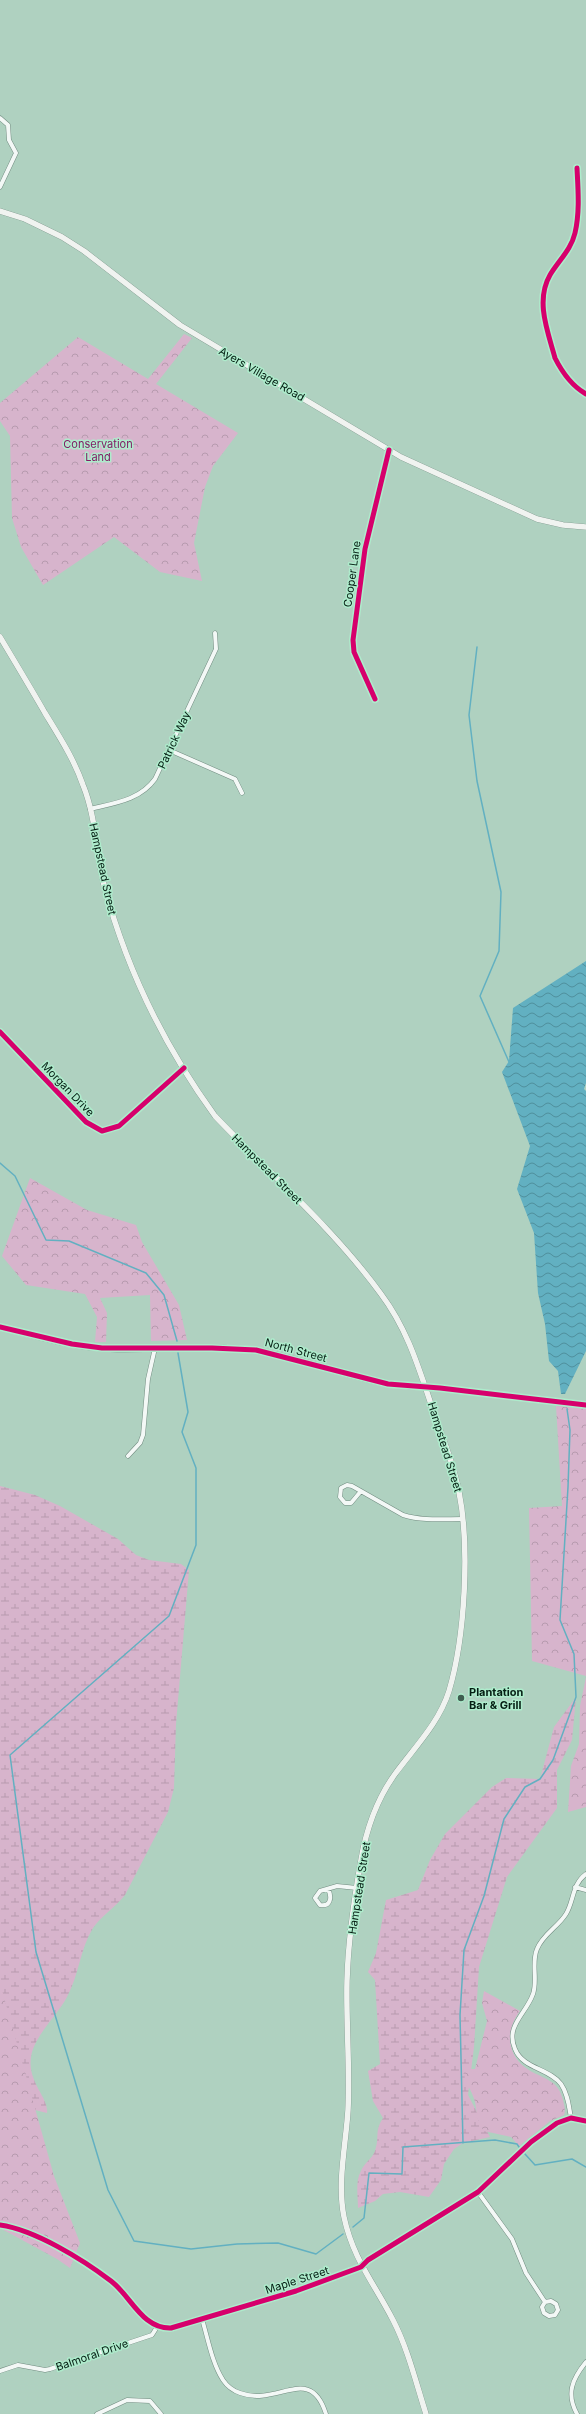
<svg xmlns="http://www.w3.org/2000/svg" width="586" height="2414" font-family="Inter,sans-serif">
	<defs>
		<pattern id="wetland-marsh" width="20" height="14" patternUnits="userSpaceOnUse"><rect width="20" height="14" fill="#d7b4cc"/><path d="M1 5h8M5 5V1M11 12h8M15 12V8" fill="none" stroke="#b79aae"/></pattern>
		<pattern id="park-crowns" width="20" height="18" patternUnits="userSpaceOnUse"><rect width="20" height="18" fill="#d7b4cc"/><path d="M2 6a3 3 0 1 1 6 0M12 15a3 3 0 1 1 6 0" fill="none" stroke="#b79aae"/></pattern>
		<pattern id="water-waves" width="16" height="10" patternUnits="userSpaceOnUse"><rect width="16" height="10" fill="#62b0c1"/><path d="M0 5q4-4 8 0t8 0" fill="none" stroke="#4f8f9c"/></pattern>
	</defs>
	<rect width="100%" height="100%" fill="#afd1c0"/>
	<path fill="url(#wetland-marsh)" d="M0 1486 35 1495 60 1506 118 1539 136 1555 149 1560 181 1564 189 1570 176 1724 174 1788 168 1812 125 1895C116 1907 101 1916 93 1928 80 1949 79 1975 67 1997 57 2016 34 2036 31 2057 27 2082 49 2098 47 2113L31 2109 0 2079Z
		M576 1697 572 1740 557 1770V1808L507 1877 479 1967 474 2047 468 2095 490 2137 463 2143 454 2149 444 2164 441 2180 429 2197 400 2192 383 2194 375 2201 358 2208C358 2197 355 2181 361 2171 364 2163 372 2159 375 2151 380 2136 374 2132 383 2118L373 2101 368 2071 380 2064 375 1980 368 1972 376 1953 386 1900 418 1890 430 1860 445 1834 492 1787 506 1778 540 1779 554 1727Z"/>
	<path fill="url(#park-crowns)" d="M184 334 192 338 156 384 238 433 213 466 205 487 194 543 202 581 160 572 114 537 43 585 21 547 12 518 10 436 0 421V403L78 337 148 379Z
		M30 1178 87 1210 136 1225 142 1242 179 1305 187 1340 151 1341 150 1295 100 1298 107 1313 106 1342H95L97 1317 85 1294 26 1285 2 1256Z
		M556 1406 586 1409V1676L532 1661 529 1508 562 1506Z
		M586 1677V1807L568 1812 571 1766 579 1744 580 1706Z
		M0 1983 54 2176 80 2243 70 2268 57 2259 0 2228Z
		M484 1991 520 2011C506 2029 506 2054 526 2068 541 2079 558 2078 563 2100 564 2105 566 2110 564 2115L550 2121 519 2146 511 2137 484 2131C477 2122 477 2113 475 2102 472 2090 464 2082 463 2069H475L487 2021 482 2003Z"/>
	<path fill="url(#water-waves)" d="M586 961V1083L584 1089 586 1091V1351L565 1394H561L558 1371 549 1361 545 1324 538 1293 534 1233 517 1189 530 1146 502 1072 509 1061 513 1008Z"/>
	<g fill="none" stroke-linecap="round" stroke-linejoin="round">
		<path stroke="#62b0c1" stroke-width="1.5" d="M477 647 469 715 477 781 501 892 499 951 480 996 509 1062
			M0 1163 15 1176 46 1240 69 1241 146 1273 164 1295 177 1341
			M178 1353 188 1412 182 1432 196 1468V1545L169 1616 10 1755 36 1952 108 2190 134 2241 191 2249 237 2244 278 2243 316 2254 343 2234
			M463 2143 460 2015 464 1950 484 1896 504 1819 525 1787 540 1779 553 1760 576 1697 574 1654 560 1620 568 1487 570 1430 567 1409
			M525 2154 535 2165 572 2159 586 2167
			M353 2227 364 2218 369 2173 402 2174 403 2147 495 2140 517 2144 519 2147"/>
		<g stroke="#728c80" stroke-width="5">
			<path id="street" d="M0 118 8 125 9 140 16 153 0 187
				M577 168C578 189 580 212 575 233 571 250 559 260 550 275 535 301 548 332 555 358 562 372 572 386 586 394
				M375 699 354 652 353 640 365 549 389 450
				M169 750 235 779 242 793
				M90 809C115 803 140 800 155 779L216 649 215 633
				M0 1032 86 1122 102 1131 119 1126 184 1068
				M426 1387 586 1405
				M128 1456 140 1443 143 1435 148 1379 155 1348
				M361 1491 351 1503H345L340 1497 341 1488 347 1485 352 1486 403 1515C422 1521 443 1519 463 1519
				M575 1887 586 1890
				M328 1889C332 1897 331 1907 320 1905L315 1898 320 1891 337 1886 357 1888
				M571 2118C569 2107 568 2094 561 2084 549 2068 523 2069 515 2049 505 2026 526 2014 533 1994 538 1980 531 1963 537 1949 543 1934 558 1927 566 1914 574 1901 572 1884 586 1874
				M478 2192 512 2239 526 2273 545 2302 542 2307 544 2313 549 2316 555 2315 558 2310 556 2304 551 2301 545 2302
				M202 2319C208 2339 212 2363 223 2380 227 2386 234 2391 240 2393 278 2407 310 2363 326 2414
				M0 2371 18 2365 45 2370 50 2369 152 2335 157 2327
				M97 2414 127 2400 150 2401 161 2414
				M577 2414C566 2394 572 2379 586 2362"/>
		</g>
		<g stroke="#728c80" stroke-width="6">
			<path id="secondary" d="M0 211 25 219 62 237 84 251 180 325 401 457 537 519 563 525 586 527
				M0 637C15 662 30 687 45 713 59 736 74 759 83 785 96 817 96 852 104 885 126 968 165 1047 215 1116 271 1175 333 1228 381 1294 408 1330 419 1369 433 1410 442 1437 454 1464 459 1492 470 1547 465 1637 449 1691 439 1723 414 1748 395 1774 377 1799 366 1831 361 1860 354 1900 348 1941 347 1981 346 2024 350 2067 348 2110 346 2144 337 2182 344 2217 353 2259 374 2283 393 2320 408 2349 416 2383 426 2414
				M0 1327C36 1336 73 1348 110 1349 159 1351 209 1343 258 1351 315 1360 367 1387 426 1387
				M0 2225C35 2230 82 2259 111 2281 131 2296 142 2329 171 2328L296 2291 361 2267 368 2260 478 2192 531 2142 557 2123 571 2118 586 2121"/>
		</g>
		<use href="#street" stroke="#f3f8f6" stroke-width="4"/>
		<use href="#secondary" stroke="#f0f3f0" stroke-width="5.5"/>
		<g stroke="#aeeccc" stroke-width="8">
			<path id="cycleway" d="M577 168C578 189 580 212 575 233 571 250 559 260 550 275 535 301 548 332 555 358 562 372 572 386 586 394
				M375 699 354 652 353 640 365 549 389 450
				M0 1032 86 1122 102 1131 119 1126 184 1068
				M0 1327 72 1344 102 1348H212L256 1350 388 1384 440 1388 586 1405
				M0 2225C35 2230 82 2259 111 2281 131 2296 142 2329 171 2328L296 2291 361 2267 368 2260 478 2192 531 2142 557 2123 571 2118 586 2121"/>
		</g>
		<use href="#cycleway" stroke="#d6006c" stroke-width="5"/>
	</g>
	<circle fill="#405d50" stroke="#aeeccc" stroke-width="1.5" cx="461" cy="1698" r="4"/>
	<g text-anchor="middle" stroke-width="3" stroke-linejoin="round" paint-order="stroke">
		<g font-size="11" fill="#051e13" stroke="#aeeccc">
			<text transform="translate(262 374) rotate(30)" y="4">Ayers Village Road</text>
			<text transform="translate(352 574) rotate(-82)" y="4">Cooper Lane</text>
			<text transform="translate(174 740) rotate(-65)" y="4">Patrick Way</text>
			<text transform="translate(103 869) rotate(78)" y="4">Hampstead Street</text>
			<text transform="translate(68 1089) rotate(46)" y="4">Morgan Drive</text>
			<text transform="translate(267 1169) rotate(45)" y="4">Hampstead Street</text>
			<text transform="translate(296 1350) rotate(15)" y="4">North Street</text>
			<text transform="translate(445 1447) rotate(73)" y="4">Hampstead Street</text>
			<text transform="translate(359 1888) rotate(-81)" y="4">Hampstead Street</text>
			<text transform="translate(297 2280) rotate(-18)" y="4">Maple Street</text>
			<text transform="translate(92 2355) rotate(-19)" y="4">Balmoral Drive</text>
		</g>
		<g font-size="11" fill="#821b65" stroke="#aeeccc">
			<text x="98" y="448">Conservation<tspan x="98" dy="13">Land</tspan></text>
		</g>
		<g font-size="11" font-weight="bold" fill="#051e13" stroke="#aeeccc" text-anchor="start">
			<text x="469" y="1696">Plantation<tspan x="469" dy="13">Bar &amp; Grill</tspan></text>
		</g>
	</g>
</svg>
